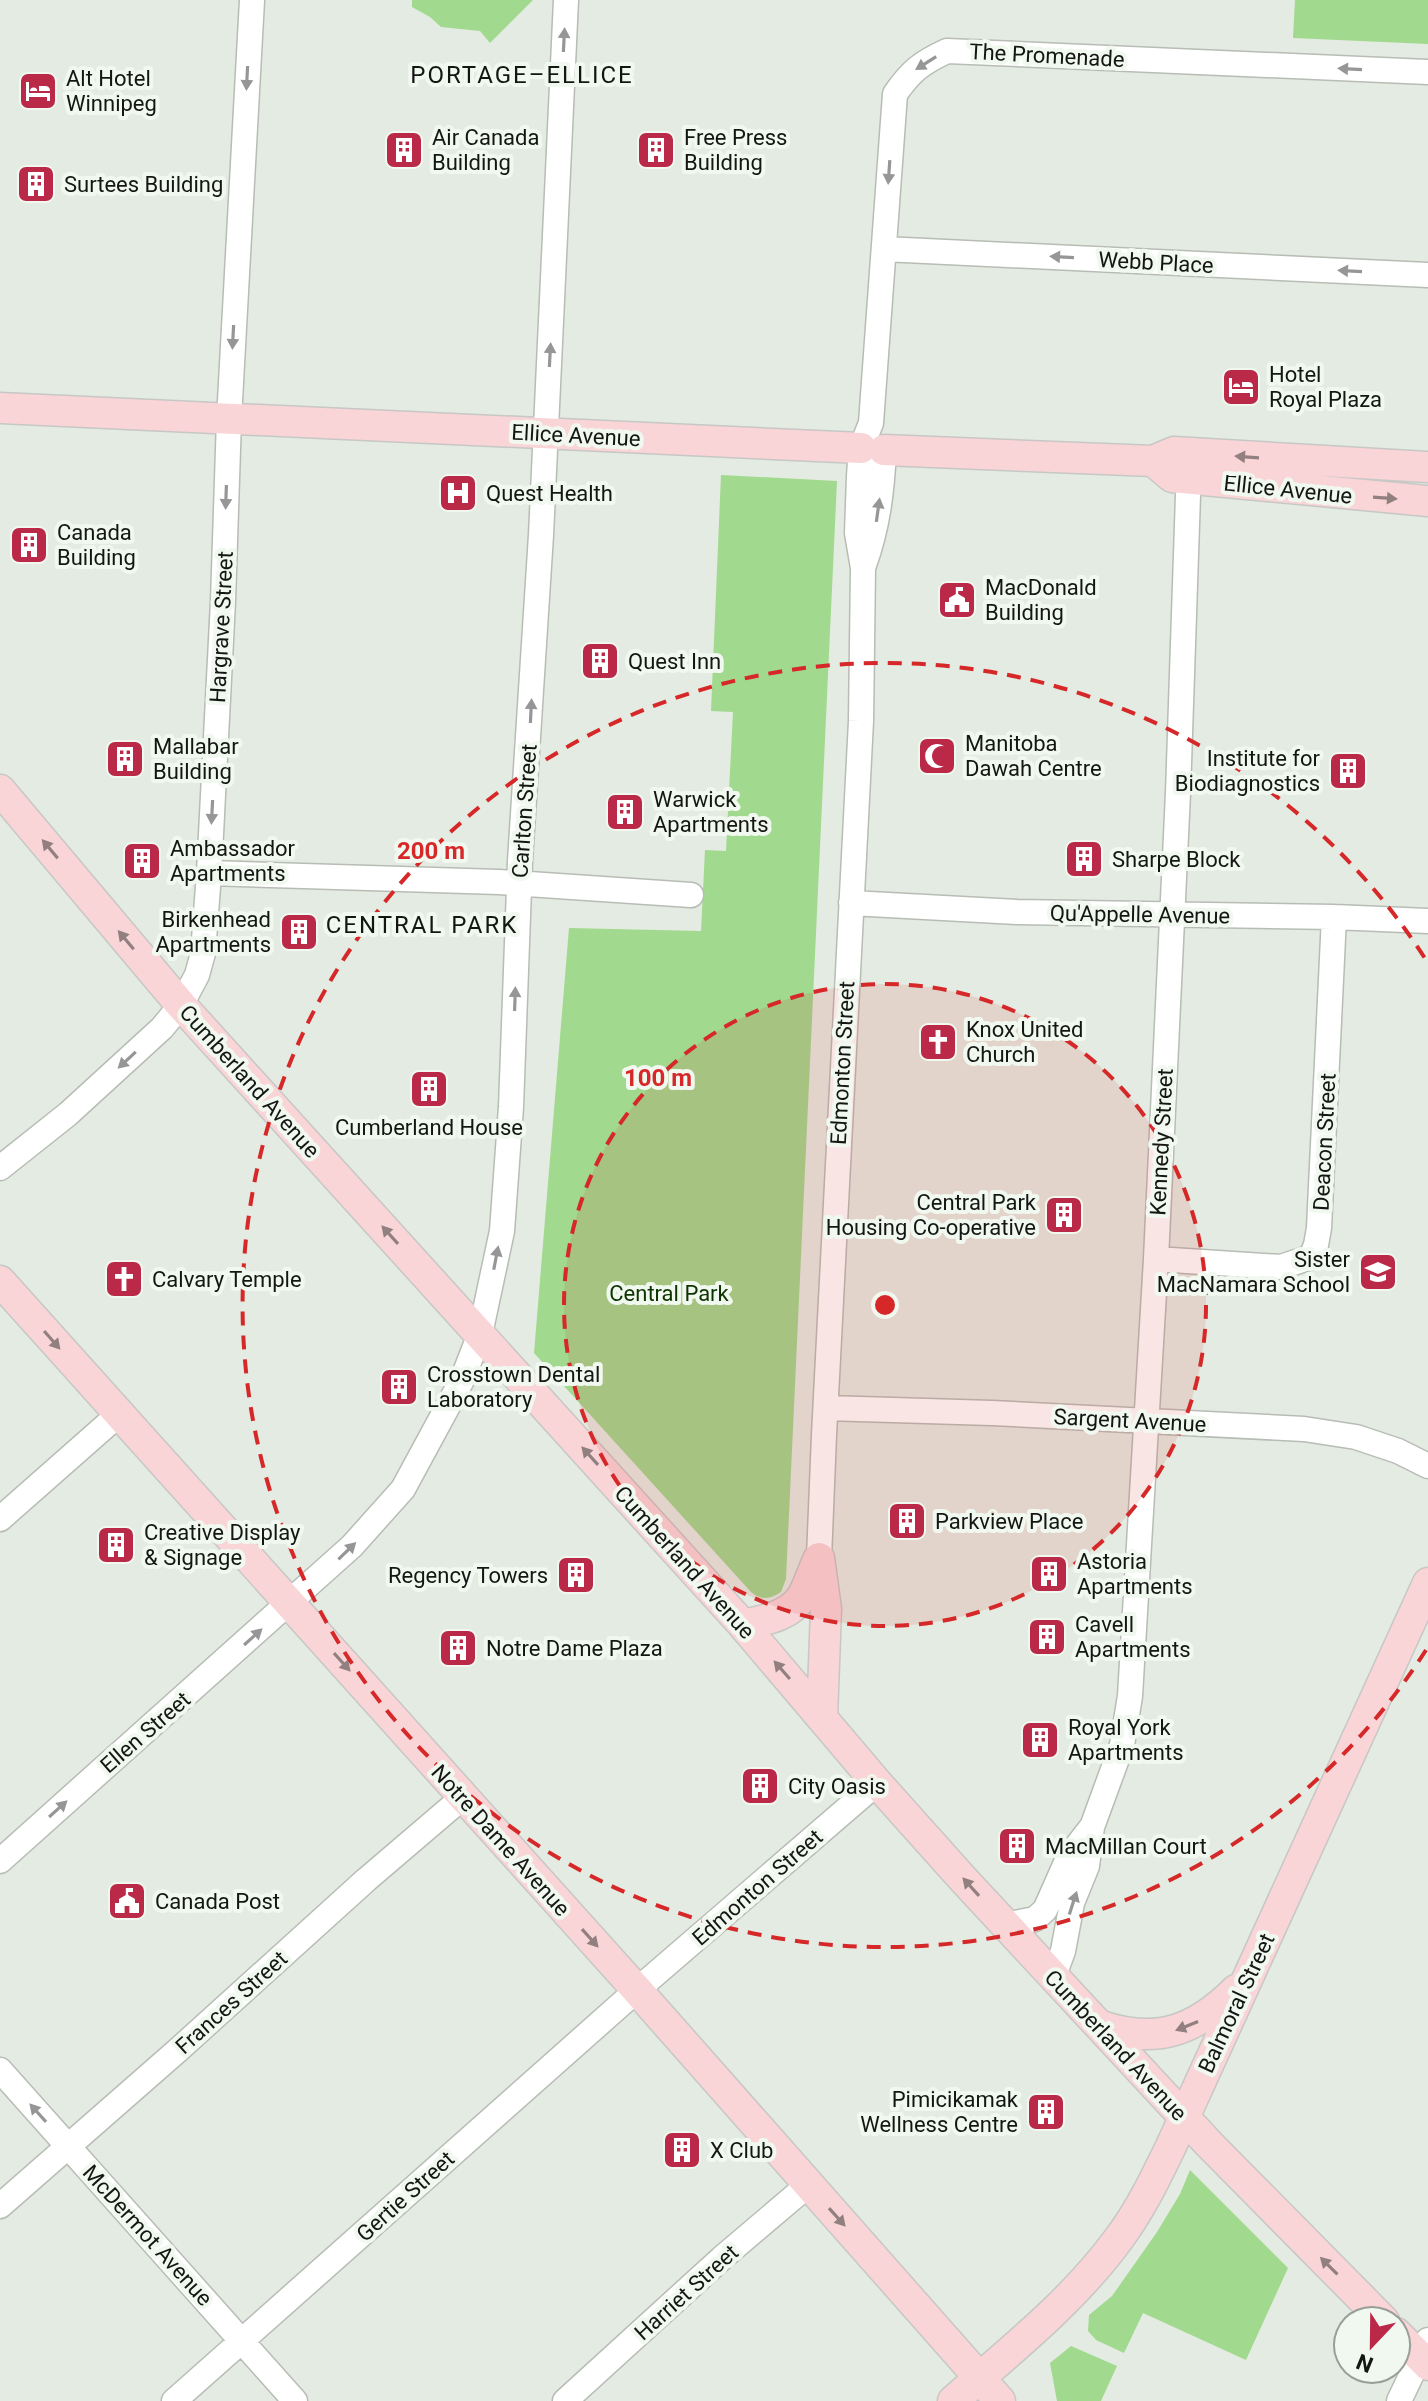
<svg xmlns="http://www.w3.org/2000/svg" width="1428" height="2401" font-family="Roboto,sans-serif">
	<rect width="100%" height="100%" fill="#e4ebe2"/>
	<path fill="#a1d98e" d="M412 0H533L490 43 480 31 441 27 430 17 412 7Z
		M1295 0H1428V44L1293 38Z
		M721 475 837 481 786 1579 781 1592C770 1599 762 1601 751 1592L534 1353 569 928 701 931 705 850 726 851 733 712 711 711Z
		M1190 2170 1288 2268 1246 2360 1143 2313 1124 2353 1096 2340 1088 2331 1089 2315 1112 2296 1157 2232 1180 2194Z
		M1071 2346 1117 2366 1101 2401H1057L1050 2363Z"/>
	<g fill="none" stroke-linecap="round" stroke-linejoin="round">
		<g stroke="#b7bdb5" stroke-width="27">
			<path id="minor" d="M884 249 1428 275
				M864 565C878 526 882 491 884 450L867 448
				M209 873 499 882 691 895
				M851 903 1017 912 1334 917 1428 921
				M0 1168 68 1114 162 1028 181 1005 197 975 203 953 209 873 223 601 229 419 252 0
				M1156 1259 1281 1267 1311 1257 1316 1245 1319 1228 1334 917
				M826 1408 992 1413 1304 1429 1356 1437 1398 1451 1428 1466
				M0 1519 118 1415
				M819 1558 824 1435 861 721 863 568 857 533 859 476 861 448 871 423 895 94C911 71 921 63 947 51L1428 72
				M0 1861 352 1546 403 1489 462 1380 480 1334 502 1231 511 1107 520 861 541 535 566 0
				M1005 1925 1035 1919 1045 1910 1069 1856 1090 1829
				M1053 1978 1063 1951 1072 1903 1087 1866 1092 1827 1122 1745 1130 1696 1156 1259 1178 793 1188 495
				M0 2070 295 2401
				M0 2206 177 2051 366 1880 462 1798
				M174 2401 637 1990 877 1783
				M565 2401 722 2258 808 2185
				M1399 2401 1428 2340"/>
		</g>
		<g stroke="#c7c7c6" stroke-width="33">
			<path id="major" d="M0 408 861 448
				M884 450 1153 461 1174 452 1428 467
				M1153 461 1172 477 1428 501
				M0 790 181 1005 743 1625 877 1783 963 1879 1209 2144 1384 2321
				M0 1281 637 1990 1000 2401
				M819 1558 826 1609 822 1718
				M743 1625C765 1620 791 1616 803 1595 809 1584 813 1571 818 1560
				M1101 2026C1157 2045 1196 2030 1236 1990
				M1396 2333 1428 2365
				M953 2401C1010 2351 1072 2302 1117 2241 1140 2211 1156 2177 1172 2144L1428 1583"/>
		</g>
		<use href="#minor" stroke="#fff" stroke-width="24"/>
		<use href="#major" stroke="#f9d5d7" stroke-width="30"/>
	</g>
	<defs><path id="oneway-solid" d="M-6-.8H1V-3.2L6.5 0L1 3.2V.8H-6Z" transform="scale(2)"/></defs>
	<g fill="#959695">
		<use href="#oneway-solid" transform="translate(564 40) rotate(-87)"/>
		<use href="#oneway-solid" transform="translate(926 63) rotate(148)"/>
		<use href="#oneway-solid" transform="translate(1350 69) rotate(-177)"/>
		<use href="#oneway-solid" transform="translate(247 78) rotate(93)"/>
		<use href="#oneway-solid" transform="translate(889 172) rotate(94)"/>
		<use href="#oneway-solid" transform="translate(1062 257) rotate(-177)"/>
		<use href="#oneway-solid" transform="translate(1350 271) rotate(-177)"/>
		<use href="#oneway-solid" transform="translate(233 337) rotate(93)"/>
		<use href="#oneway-solid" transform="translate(550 355) rotate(-87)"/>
		<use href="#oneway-solid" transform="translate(226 497) rotate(92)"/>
		<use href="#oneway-solid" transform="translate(878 510) rotate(-82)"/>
		<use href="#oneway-solid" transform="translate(531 711) rotate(-87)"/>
		<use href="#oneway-solid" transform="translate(212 812) rotate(93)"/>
		<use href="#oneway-solid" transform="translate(515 999) rotate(-88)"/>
		<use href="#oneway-solid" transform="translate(127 1060) rotate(137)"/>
		<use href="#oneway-solid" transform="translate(496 1258) rotate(-79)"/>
		<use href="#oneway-solid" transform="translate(347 1551) rotate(-44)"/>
		<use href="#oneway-solid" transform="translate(253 1637) rotate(-42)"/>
		<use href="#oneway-solid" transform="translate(58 1809) rotate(-42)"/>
		<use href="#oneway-solid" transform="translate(1073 1903) rotate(-72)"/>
		<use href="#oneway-solid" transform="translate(38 2113) rotate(-132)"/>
	</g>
	<g fill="#927f7f">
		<use href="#oneway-solid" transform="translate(1247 457) rotate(-176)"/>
		<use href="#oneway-solid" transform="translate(1385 498) rotate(4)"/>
		<use href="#oneway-solid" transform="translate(50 849) rotate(-130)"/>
		<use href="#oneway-solid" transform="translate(126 940) rotate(-130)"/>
		<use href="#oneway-solid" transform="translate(390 1235) rotate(-132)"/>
		<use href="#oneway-solid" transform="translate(52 1340) rotate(49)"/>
		<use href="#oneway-solid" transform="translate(590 1456) rotate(-132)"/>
		<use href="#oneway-solid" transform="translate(342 1662) rotate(48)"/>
		<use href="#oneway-solid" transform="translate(782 1670) rotate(-131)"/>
		<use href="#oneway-solid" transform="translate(971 1887) rotate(-132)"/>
		<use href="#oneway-solid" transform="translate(590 1938) rotate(48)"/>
		<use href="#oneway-solid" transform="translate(1187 2026) rotate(158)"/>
		<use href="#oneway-solid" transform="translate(837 2217) rotate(48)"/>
		<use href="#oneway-solid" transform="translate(1329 2266) rotate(-135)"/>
	</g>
	<circle cx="885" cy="1305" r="321" fill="#d62828" fill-opacity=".12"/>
	<g fill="none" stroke="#d62828" stroke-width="4" stroke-dasharray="14 10">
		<circle cx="885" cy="1305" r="321"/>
		<path d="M1426 1650A642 642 0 1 1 1426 960"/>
	</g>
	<defs>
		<g id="hotel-square" transform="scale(2)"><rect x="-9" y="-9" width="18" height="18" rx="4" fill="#ba2947" stroke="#f1f8ef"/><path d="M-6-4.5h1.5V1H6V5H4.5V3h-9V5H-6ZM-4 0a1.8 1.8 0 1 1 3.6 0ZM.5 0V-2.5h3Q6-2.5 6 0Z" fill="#fff"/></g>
		<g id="building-square" transform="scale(2)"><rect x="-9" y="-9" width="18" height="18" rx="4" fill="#ba2947" stroke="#f1f8ef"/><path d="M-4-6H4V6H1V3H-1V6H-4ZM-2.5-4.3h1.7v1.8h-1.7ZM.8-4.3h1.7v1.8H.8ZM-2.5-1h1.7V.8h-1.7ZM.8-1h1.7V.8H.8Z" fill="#fff"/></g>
		<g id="hospital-square" transform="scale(2)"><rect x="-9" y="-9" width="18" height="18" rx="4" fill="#ba2947" stroke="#f1f8ef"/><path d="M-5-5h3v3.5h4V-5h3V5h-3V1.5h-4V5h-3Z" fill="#fff"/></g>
		<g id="civic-square" transform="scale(2)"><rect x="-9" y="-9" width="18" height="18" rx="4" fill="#ba2947" stroke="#f1f8ef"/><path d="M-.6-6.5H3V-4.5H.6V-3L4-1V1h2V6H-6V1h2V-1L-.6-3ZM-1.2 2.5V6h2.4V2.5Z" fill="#fff"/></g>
		<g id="mosque-square" transform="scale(2)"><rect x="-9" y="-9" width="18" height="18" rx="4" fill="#ba2947" stroke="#f1f8ef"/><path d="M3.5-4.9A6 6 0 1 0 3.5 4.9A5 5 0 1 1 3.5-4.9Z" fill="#fff"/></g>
		<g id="church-square" transform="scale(2)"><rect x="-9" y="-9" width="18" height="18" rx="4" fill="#ba2947" stroke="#f1f8ef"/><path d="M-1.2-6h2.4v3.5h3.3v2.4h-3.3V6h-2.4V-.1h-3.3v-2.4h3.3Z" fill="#fff"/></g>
		<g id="school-square" transform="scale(2)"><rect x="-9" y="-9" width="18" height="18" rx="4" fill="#ba2947" stroke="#f1f8ef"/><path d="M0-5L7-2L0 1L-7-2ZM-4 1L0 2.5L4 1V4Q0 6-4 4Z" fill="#fff"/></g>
	</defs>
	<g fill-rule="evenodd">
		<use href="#hotel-square" x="38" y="91"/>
		<use href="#building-square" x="404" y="150"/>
		<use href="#building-square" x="656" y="150"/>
		<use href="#building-square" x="36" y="184"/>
		<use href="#hotel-square" x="1241" y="387"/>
		<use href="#hospital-square" x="458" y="493"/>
		<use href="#building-square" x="29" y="545"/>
		<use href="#civic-square" x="957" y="600"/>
		<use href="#building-square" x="600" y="661"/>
		<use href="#mosque-square" x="937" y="756"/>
		<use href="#building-square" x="125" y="759"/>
		<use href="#building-square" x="1348" y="771"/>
		<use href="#building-square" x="625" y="812"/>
		<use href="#building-square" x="1084" y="859"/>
		<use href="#building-square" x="142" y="861"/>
		<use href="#building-square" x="299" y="932"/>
		<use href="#church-square" x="938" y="1042"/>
		<use href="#building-square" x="429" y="1089"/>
		<use href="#building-square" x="1064" y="1215"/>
		<use href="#school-square" x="1378" y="1272"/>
		<use href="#church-square" x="124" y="1279"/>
		<use href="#building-square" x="399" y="1387"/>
		<use href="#building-square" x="907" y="1521"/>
		<use href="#building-square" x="116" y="1545"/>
		<use href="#building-square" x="1049" y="1574"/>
		<use href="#building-square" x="576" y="1575"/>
		<use href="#building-square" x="1047" y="1637"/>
		<use href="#building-square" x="458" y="1648"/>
		<use href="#building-square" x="1040" y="1740"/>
		<use href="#building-square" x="760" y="1786"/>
		<use href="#building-square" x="1017" y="1846"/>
		<use href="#civic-square" x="127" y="1901"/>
		<use href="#building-square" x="1046" y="2112"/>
		<use href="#building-square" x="682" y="2150"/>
	</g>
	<g text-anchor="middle" stroke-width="8" stroke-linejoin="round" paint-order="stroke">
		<g font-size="22" fill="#141613" stroke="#f1f8ef">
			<text transform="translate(1047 55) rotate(3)" y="8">The Promenade</text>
			<text transform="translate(1156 262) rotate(3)" y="8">Webb Place</text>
			<text transform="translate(576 435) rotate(3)" y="8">Ellice Avenue</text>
			<text transform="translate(1288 489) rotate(6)" y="8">Ellice Avenue</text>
			<text transform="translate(221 627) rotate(-87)" y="8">Hargrave Street</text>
			<text transform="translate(524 811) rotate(-86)" y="8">Carlton Street</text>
			<text transform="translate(1140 914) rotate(1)" y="8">Qu'Appelle Avenue</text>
			<text transform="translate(842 1063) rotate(-87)" y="8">Edmonton Street</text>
			<text transform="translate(250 1081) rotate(48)" y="8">Cumberland Avenue</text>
			<text transform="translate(1161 1142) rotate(-87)" y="8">Kennedy Street</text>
			<text transform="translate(1324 1142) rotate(-87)" y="8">Deacon Street</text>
			<text transform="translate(1130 1420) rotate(3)" y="8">Sargent Avenue</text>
			<text transform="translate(685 1562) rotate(48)" y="8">Cumberland Avenue</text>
			<text transform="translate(145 1732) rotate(-41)" y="8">Ellen Street</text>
			<text transform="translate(501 1840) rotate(48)" y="8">Notre Dame Avenue</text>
			<text transform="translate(757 1887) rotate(-41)" y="8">Edmonton Street</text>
			<text transform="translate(231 2002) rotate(-42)" y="8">Frances Street</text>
			<text transform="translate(1236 2003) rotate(-65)" y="8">Balmoral Street</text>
			<text transform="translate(1116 2045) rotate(47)" y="8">Cumberland Avenue</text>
			<text transform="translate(405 2196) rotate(-42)" y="8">Gertie Street</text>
			<text transform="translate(148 2235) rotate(48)" y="8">McDermot Avenue</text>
			<text transform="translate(686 2292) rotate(-42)" y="8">Harriet Street</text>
		</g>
		<g font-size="22" fill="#141613" stroke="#f1f8ef" text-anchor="start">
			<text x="66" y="86">Alt Hotel<tspan x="66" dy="25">Winnipeg</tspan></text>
			<text x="432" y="145">Air Canada<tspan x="432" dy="25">Building</tspan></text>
			<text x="684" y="145">Free Press<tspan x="684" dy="25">Building</tspan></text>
			<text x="64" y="192">Surtees Building</text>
			<text x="1269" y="382">Hotel<tspan x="1269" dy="25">Royal Plaza</tspan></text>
			<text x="486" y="501">Quest Health</text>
			<text x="57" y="540">Canada<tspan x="57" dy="25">Building</tspan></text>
			<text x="985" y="595">MacDonald<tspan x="985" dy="25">Building</tspan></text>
			<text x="628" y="669">Quest Inn</text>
			<text x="965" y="751">Manitoba<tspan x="965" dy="25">Dawah Centre</tspan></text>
			<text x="153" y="754">Mallabar<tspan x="153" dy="25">Building</tspan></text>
			<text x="1320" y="766" text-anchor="end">Institute for<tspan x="1320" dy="25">Biodiagnostics</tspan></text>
			<text x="653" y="807">Warwick<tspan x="653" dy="25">Apartments</tspan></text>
			<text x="170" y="856">Ambassador<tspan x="170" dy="25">Apartments</tspan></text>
			<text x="1112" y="867">Sharpe Block</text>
			<text x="271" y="927" text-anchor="end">Birkenhead<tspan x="271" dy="25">Apartments</tspan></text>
			<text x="966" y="1037">Knox United<tspan x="966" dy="25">Church</tspan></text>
			<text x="429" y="1135" text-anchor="middle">Cumberland House</text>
			<text x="1036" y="1210" text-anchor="end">Central Park<tspan x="1036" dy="25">Housing Co-operative</tspan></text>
			<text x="1350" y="1267" text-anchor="end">Sister<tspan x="1350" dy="25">MacNamara School</tspan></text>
			<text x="152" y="1287">Calvary Temple</text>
			<text x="427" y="1382">Crosstown Dental<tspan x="427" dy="25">Laboratory</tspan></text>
			<text x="935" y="1529">Parkview Place</text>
			<text x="144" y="1540">Creative Display<tspan x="144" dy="25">&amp; Signage</tspan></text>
			<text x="1077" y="1569">Astoria<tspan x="1077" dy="25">Apartments</tspan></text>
			<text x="548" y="1583" text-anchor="end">Regency Towers</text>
			<text x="1075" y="1632">Cavell<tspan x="1075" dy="25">Apartments</tspan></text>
			<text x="486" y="1656">Notre Dame Plaza</text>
			<text x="1068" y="1735">Royal York<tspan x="1068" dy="25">Apartments</tspan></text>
			<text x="788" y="1794">City Oasis</text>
			<text x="1045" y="1854">MacMillan Court</text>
			<text x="155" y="1909">Canada Post</text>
			<text x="1018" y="2107" text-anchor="end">Pimicikamak<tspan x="1018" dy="25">Wellness Centre</tspan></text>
			<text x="710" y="2158">X Club</text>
		</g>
		<g font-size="22" fill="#0d3300" stroke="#f1f8ef">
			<text x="669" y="1301">Central Park</text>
		</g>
		<g font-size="24" letter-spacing="2" fill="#141613" stroke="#f1f8ef">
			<text x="522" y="83">PORTAGE–ELLICE</text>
			<text x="422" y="933">CENTRAL PARK</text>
		</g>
	</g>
	<circle cx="885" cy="1305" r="12" fill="#d62828" stroke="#f1f8ef" stroke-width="4"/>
	<g font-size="24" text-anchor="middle" font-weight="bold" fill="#d62828" stroke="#f1f8ef" stroke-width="8" stroke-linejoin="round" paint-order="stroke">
		<text x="431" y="859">200 m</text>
		<text x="658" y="1086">100 m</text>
	</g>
	<g transform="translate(1372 2345) rotate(202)"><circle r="38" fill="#f1f8ef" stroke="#999e97" stroke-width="2"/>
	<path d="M0-6L14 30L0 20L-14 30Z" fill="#ba2947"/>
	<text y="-12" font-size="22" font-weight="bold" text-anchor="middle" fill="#141613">N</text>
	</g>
</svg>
